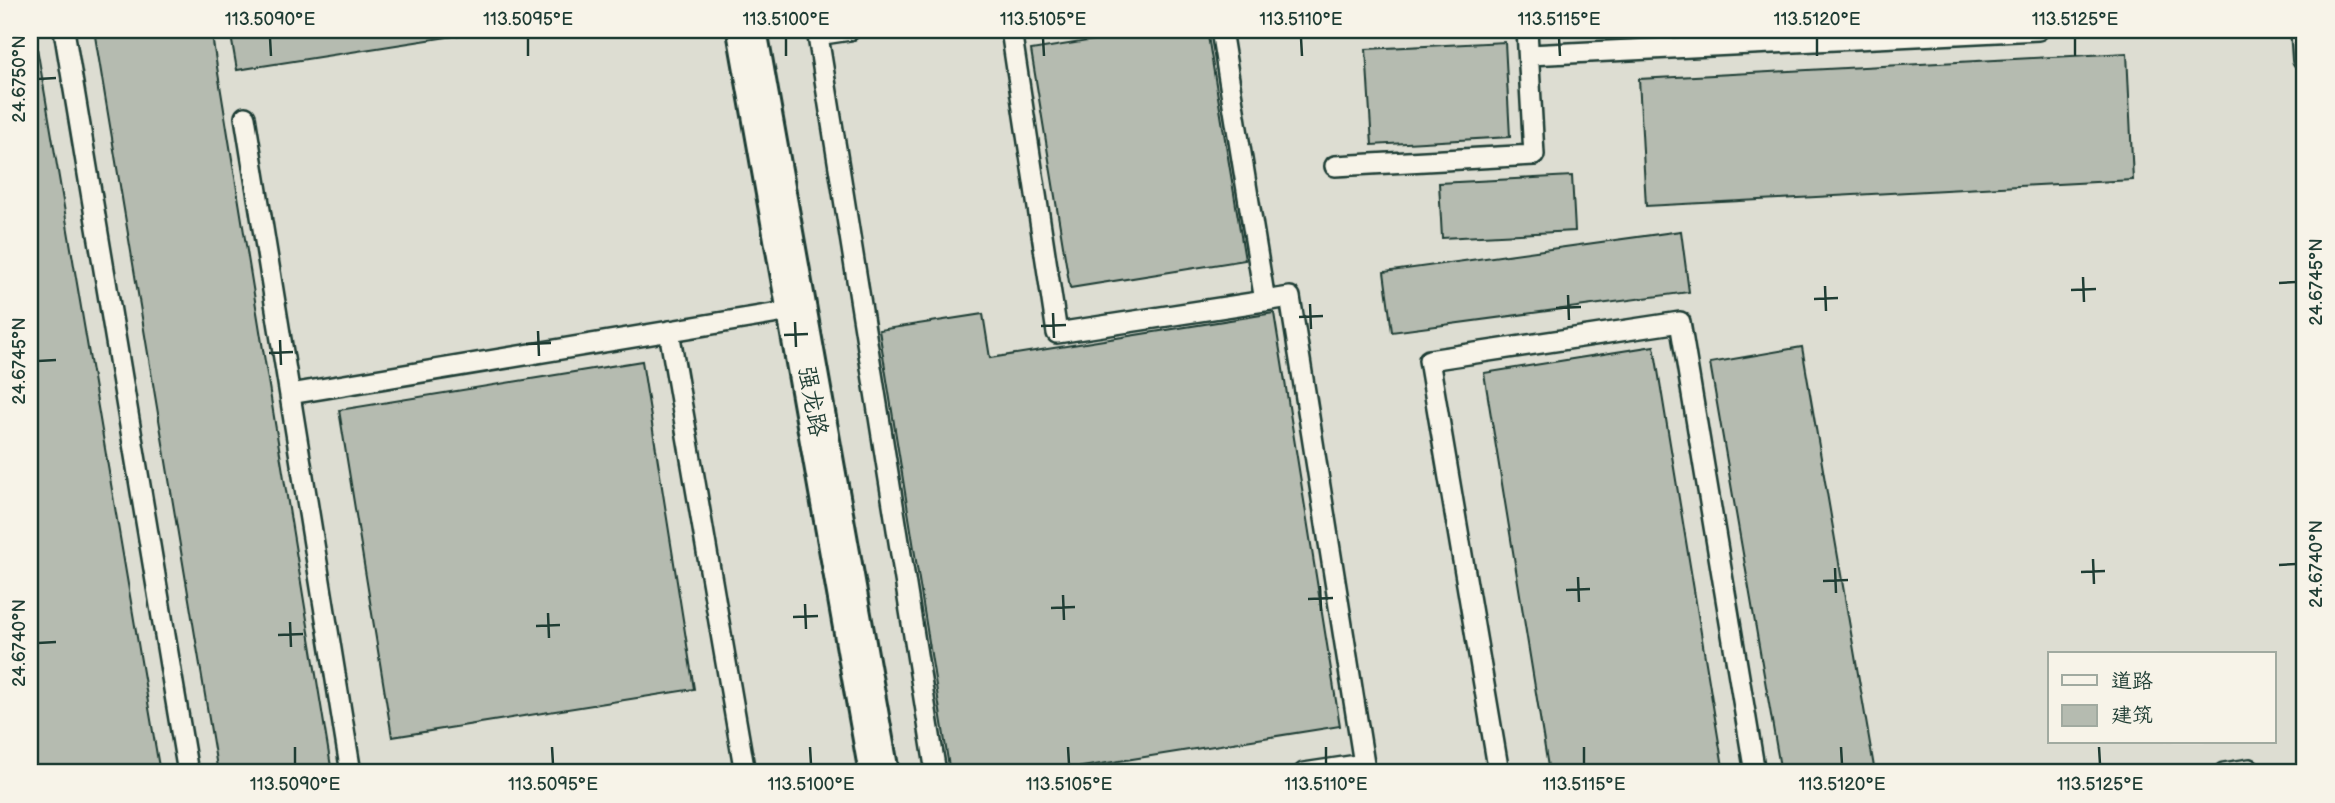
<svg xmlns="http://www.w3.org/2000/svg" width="2335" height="803" font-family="'Balsamiq Sans','LXGW WenKai TC',sans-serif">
	<rect width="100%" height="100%" fill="#eeece1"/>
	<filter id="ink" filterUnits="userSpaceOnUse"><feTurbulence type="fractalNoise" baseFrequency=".0143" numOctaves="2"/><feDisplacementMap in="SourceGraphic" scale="14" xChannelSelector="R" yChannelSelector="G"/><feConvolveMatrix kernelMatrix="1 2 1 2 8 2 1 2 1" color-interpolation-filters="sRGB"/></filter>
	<g filter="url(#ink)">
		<path fill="#ddddd2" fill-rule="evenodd" d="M30 30H2305V773H30ZM2050 654H2274V742H2050Z"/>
		<path fill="#b5bbb0" stroke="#1f3d34" stroke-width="2" d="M30 30H34L160 773H30Z
			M94 30H211L332 773H218Z
			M230 30H492L237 70Z
			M1156 30H1207L1245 260 1070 288 1031 50Z
			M1572 30H1628L1572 35Z
			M1505 42 1510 137 1372 145 1366 49Z
			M2127 53 2133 180 1646 206 1639 79Z
			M1572 176 1575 231 1442 238 1439 183Z
			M1681 231 1689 292 1392 332 1384 272Z
			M1274 313 1340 726 1044 773H950L879 330 983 314 990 358Z
			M1654 346 1724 773H1549L1484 373Z
			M1802 347 1875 773H1781L1710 363Z
			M642 361 694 689 392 737 339 410Z"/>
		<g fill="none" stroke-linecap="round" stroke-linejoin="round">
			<g stroke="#1f3d34" stroke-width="24">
				<path id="service" d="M64 30 188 773
					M817 30 936 773
					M1011 30 1057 333 1290 297 1364 764 1304 773
					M1221 30 1265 301
					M2301 30 2303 60H2305
					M817 35 850 30
					M1529 55 2038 30
					M245 117 351 773
					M1335 166 1534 155 1527 30
					M669 331 745 773
					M290 394 797 310
					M1499 773 1429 360 1680 322 1755 773
					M2224 773 2250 769 2251 773"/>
			</g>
			<g stroke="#1f3d34" stroke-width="44">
				<path id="minor" d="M747 30 879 773"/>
			</g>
			<use href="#service" stroke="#f7f3e8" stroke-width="19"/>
			<use href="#minor" stroke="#f7f3e8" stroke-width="38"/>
		</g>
	</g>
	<path fill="none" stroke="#1f3d34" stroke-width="2.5" d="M270 38 271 56M528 38V56M786 38V56M1043 38 1044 56M1301 38 1302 56M1559 38 1560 56M1817 38V56M2075 38V56M38 79 56 78M2083 277 2084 302M2279 283 2296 282M1825 286 1826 311M2071 290 2096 289M1568 295 1569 320M1814 299 1838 298M1310 304 1311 329M1556 308 1581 307M1053 313 1054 338M1299 317 1323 316M795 322 796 347M1041 326 1066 325M538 331 539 356M784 335 808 334M280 340 281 365M526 344 551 343M269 353 293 352M38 361 56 360M2093 559 2094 584M2279 565 2296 564M1835 568 1836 593M2081 572 2105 571M1578 577 1579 602M1823 581 1848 580M1320 586 1321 611M1566 590 1590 589M1063 595 1064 620M1308 599 1333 598M805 604 806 629M1051 608 1075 607M548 613 549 638M793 617 818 616M290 622 291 647M536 626 560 625M278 635 303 634M38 643 56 642M295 747V764M552 747 553 764M810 747 811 764M1068 747 1069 764M1326 747V764M1584 747V764M1841 747 1842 764M2099 747 2100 764"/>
	<g text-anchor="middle" stroke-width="5" stroke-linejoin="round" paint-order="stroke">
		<g font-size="24" fill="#1f3d34" stroke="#f7f3e8">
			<text transform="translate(813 401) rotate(80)" y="8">强龙路</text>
		</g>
	</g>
	<rect width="2335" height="803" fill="none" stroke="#f7f3e8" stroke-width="77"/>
	<rect x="2048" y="652" width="228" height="91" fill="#f7f3e8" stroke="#a1aaa0" stroke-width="2"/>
	<rect x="2062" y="675" width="35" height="10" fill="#f7f3e8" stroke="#a1aaa0" stroke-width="2"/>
	<text x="2111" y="688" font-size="21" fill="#1f3d34">道路</text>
	<rect x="2062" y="705" width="35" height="21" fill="#b5bbb0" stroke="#a1aaa0" stroke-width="2"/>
	<text x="2111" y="722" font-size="21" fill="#1f3d34">建筑</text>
	<rect x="38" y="38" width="2258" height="726" fill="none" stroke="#1f3d34" stroke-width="2.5"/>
	<g font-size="18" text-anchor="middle" fill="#1f3d34">
		<text x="270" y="25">113.5090°E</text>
		<text x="528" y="25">113.5095°E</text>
		<text x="786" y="25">113.5100°E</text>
		<text x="1043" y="25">113.5105°E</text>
		<text x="1301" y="25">113.5110°E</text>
		<text x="1559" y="25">113.5115°E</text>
		<text x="1817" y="25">113.5120°E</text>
		<text x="2075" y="25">113.5125°E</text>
		<text transform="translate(19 79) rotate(-90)" y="6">24.6750°N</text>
		<text transform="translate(2316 282) rotate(-90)" y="6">24.6745°N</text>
		<text transform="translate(19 361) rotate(-90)" y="6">24.6745°N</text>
		<text transform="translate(2316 564) rotate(-90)" y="6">24.6740°N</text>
		<text transform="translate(19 643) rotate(-90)" y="6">24.6740°N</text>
		<text x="295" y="790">113.5090°E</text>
		<text x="553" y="790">113.5095°E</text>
		<text x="811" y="790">113.5100°E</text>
		<text x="1069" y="790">113.5105°E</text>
		<text x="1326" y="790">113.5110°E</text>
		<text x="1584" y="790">113.5115°E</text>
		<text x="1842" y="790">113.5120°E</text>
		<text x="2100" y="790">113.5125°E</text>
	</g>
</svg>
